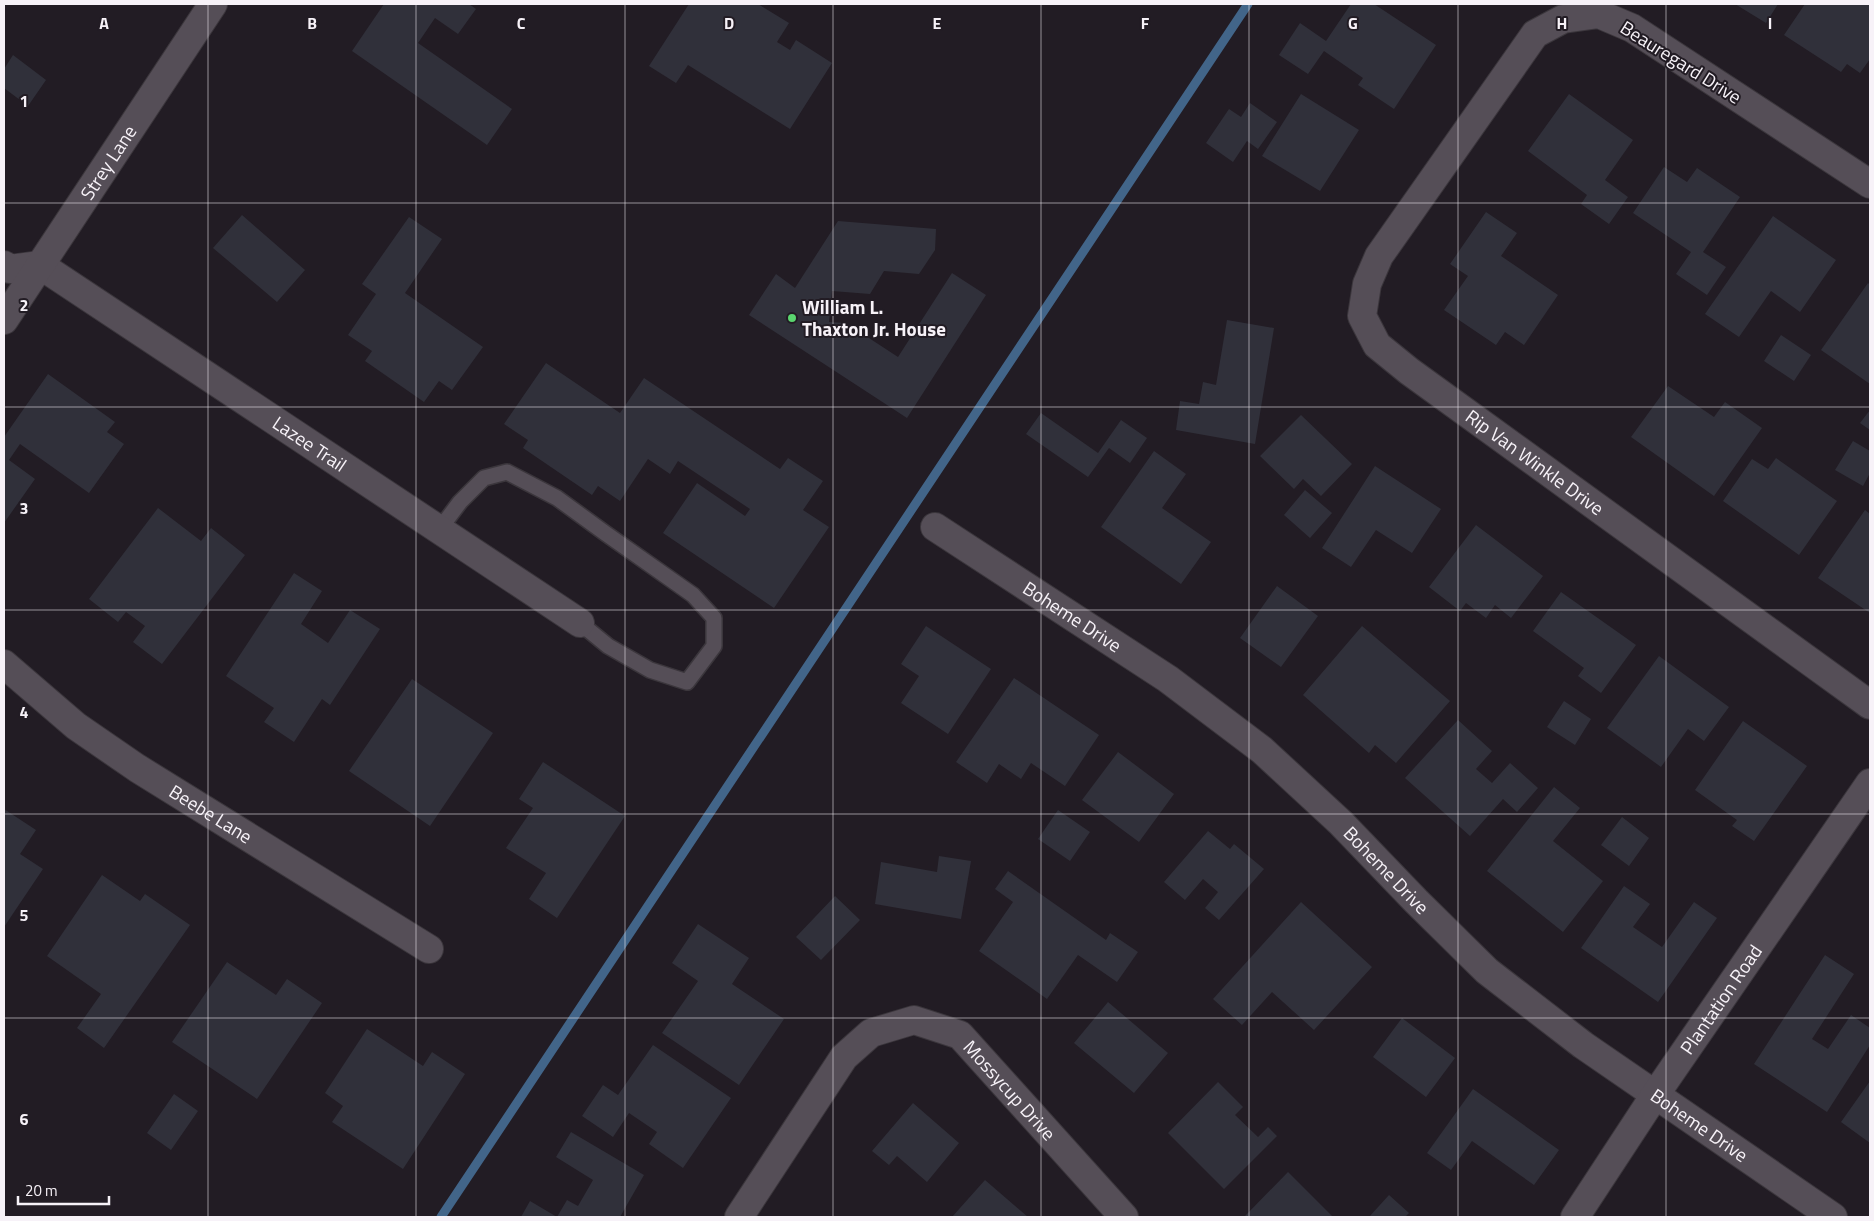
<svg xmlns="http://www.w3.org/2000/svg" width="1874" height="1221" font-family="'Titillium Web',sans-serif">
	<rect width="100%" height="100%" fill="#221c24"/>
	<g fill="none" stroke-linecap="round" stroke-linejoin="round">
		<path stroke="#426589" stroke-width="9" d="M441 1217 1248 4"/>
	</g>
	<path fill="#30303a" d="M384 4H469L476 9 458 34 435 18 418 43 512 109 487 145 352 51Z
		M689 4H758L789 23 777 42 790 50 796 40 832 63 790 129 688 65 676 83 649 66Z
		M1351 4H1374L1436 45 1394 109 1358 85 1363 78 1324 51 1308 74 1279 55 1300 23 1326 41Z
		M1735 4H1778L1766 23Z
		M1805 4H1870V59L1860 73 1847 64 1841 72 1784 35Z
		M13 55 46 80 28 106 4 88V69Z
		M1301 94 1359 130 1320 191 1262 156Z
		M1569 94 1633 140 1605 180 1628 197 1609 224 1581 204 1587 195 1528 151Z
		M1250 103 1277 122 1258 149 1247 141 1233 162 1206 143 1229 109 1241 117Z
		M1664 167 1687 182 1697 168 1740 197 1703 252 1726 267 1707 295 1676 274 1691 252 1633 213Z
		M1486 212 1517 233 1501 256 1558 295 1524 345 1505 332 1496 345 1444 310 1468 276 1450 264Z
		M242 215 305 270 277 302 213 248Z
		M1773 216 1836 260 1800 312 1771 291 1739 337 1705 314Z
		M409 217 442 239 405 293 483 347 452 390 439 381 424 402 365 361 372 351 348 335 376 294 362 284Z
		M838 221 936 229 935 250 919 274 884 271 870 294 832 291 829 322 846 323 898 357 952 273 986 295 907 418 749 315 776 274 795 288Z
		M1868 283 1870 285V384L1821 350Z
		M1227 320 1274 328 1255 444 1176 430 1180 401 1199 404 1203 382 1216 385Z
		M1781 335 1811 355 1794 381 1764 361Z
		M546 363 620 413 644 378 780 469 788 458 823 481 803 510 829 527 774 608 663 533 697 483 745 516 750 509 678 461 670 474 648 459 620 501 598 486 592 495 523 448 528 440 504 424Z
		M48 374 115 422 107 432 124 444 89 493 20 444 9 460 35 479 4 523V437Z
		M1668 386 1714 417 1725 402 1762 428 1714 496 1631 437Z
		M1870 410V430L1860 423Z
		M1041 413 1098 453 1121 420 1147 438 1130 463 1109 448 1088 477 1026 434Z
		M1301 415 1352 464 1321 496 1303 479 1294 489 1260 456Z
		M1853 441 1870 451V473L1863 486 1835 470Z
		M1154 451 1186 474 1162 508 1211 542 1181 584 1101 527Z
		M1776 458 1837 501 1799 555 1723 501 1752 459 1768 469Z
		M1375 466 1441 509 1412 553 1376 530 1351 567 1322 548Z
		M1305 490 1332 513 1310 538 1284 515Z
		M158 508 201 541 211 528 245 555 162 664 133 642 145 626 126 612 118 622 89 599Z
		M1865 510 1870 514V613L1818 578Z
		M1476 525 1543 576 1511 618 1495 605 1486 618 1466 603 1460 611 1429 587Z
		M294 573 322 591 301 624 328 643 350 610 380 629 330 705 322 699 294 742 264 722 274 708 226 676Z
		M1277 586 1318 616 1281 667 1240 638Z
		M1561 592 1636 645 1601 693 1578 676 1584 668 1533 631Z
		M926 626 991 669 948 734 901 703 919 676 901 664Z
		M1362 626 1450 701 1396 763 1375 745 1369 753 1303 695Z
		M1659 656 1729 707 1704 741 1688 729 1661 767 1607 728Z
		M1014 678 1099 735 1065 786 1031 763 1021 779 999 764 987 783 956 762Z
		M412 679 493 733 430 826 349 771Z
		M1564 701 1591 719 1575 745 1547 727Z
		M1458 720 1492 751 1476 769 1492 783 1510 763 1538 788 1517 812 1503 799 1470 836 1405 778Z
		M1743 721 1807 766 1754 841 1732 826 1737 820 1695 790Z
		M1118 752 1174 794 1139 842 1082 800Z
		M543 762 625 816 557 918 529 899 546 873 506 848 533 808 519 799Z
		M1554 787 1580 808 1553 841 1603 881 1563 932 1487 871Z
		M4 809 36 830 20 854 43 869 4 927Z
		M1058 810 1090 832 1070 861 1038 839Z
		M1622 817 1649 838 1629 866 1601 845Z
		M1208 831 1230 849 1234 844 1264 869 1219 920 1205 908 1218 892 1203 879 1185 900 1164 882Z
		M939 856 971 861 961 919 875 904 881 862 937 872Z
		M1008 871 1106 940 1110 933 1138 952 1117 982 1078 955 1047 999 979 951 1013 902 995 889Z
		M102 875 140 901 145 894 190 925 104 1048 77 1028 101 994 47 956Z
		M1624 886 1650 904 1633 927 1662 947 1694 902 1717 918 1658 1002 1581 948Z
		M835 896 860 920 821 960 796 937Z
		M1301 902 1372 967 1314 1030 1272 992 1242 1025 1213 999Z
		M698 924 749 958 732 984 784 1019 739 1085 662 1033 698 981 672 963Z
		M1825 955 1854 974 1812 1039 1828 1049 1851 1015 1870 1028V1045L1827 1112 1754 1064Z
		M227 962 276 995 287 979 322 1003 257 1099 172 1042Z
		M1108 1002 1168 1053 1134 1093 1074 1043Z
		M1402 1018 1455 1058 1426 1097 1373 1057Z
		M367 1029 423 1066 432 1052 465 1074 403 1169 332 1122 343 1106 325 1093Z
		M653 1045 731 1098 683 1168 649 1144 657 1132 629 1113 613 1137 582 1116 603 1085 618 1095Z
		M1870 1081V1143L1841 1122Z
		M1218 1082 1243 1107 1235 1115 1258 1137 1268 1127 1277 1136 1224 1189 1168 1133Z
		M1473 1089 1559 1150 1534 1185 1472 1141 1451 1170 1427 1153Z
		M174 1094 198 1111 171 1150 147 1133Z
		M913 1103 959 1143 927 1182 897 1156 889 1165 872 1151Z
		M571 1132 644 1175 620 1217H521L530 1201 557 1217 567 1200 578 1206 593 1180 556 1157Z
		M1288 1172 1333 1217H1246L1245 1216Z
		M985 1180 1028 1217H952Z
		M1389 1195 1409 1213 1405 1217H1369Z"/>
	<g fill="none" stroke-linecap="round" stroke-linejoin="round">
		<g stroke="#3b363c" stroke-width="18">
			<path id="lane" d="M439 530 460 502 484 478 507 472 557 498 605 533 693 595 714 618V646L687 682 650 670 608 646 580 623"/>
		</g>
		<g stroke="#3b363c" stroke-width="30">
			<g id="street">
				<path id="s1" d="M1870 184 1632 28 1599 14 1563 19 1535 34 1379 256 1367 284 1362 316 1377 345 1409 371 1870 705"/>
				<path id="s2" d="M4 265 10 269 40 265 580 623"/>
				<path id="s3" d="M935 527 1168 679 1262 750 1341 823 1416 901 1487 971 1583 1045 1833 1217"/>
				<path id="s4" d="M4 664 76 726 137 768 429 949"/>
				<path id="s5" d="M739 1217 844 1057 871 1033 914 1020 960 1035 1124 1217"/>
				<path id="s6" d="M1575 1217 1655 1095 1870 783"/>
			</g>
		</g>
		<g stroke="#3b363c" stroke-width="30">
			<g id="secondary">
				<path id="s7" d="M4 320 213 4"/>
			</g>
		</g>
		<use href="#lane" stroke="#554e57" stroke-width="15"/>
		<use href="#street" stroke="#554e57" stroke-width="28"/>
		<use href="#secondary" stroke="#554e57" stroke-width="28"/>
	</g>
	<path fill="none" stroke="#f7f2f8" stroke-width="1" stroke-opacity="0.55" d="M208 4V1217M416 4V1217M625 4V1217M833 4V1217M1041 4V1217M1249 4V1217M1458 4V1217M1666 4V1217M4 203H1870M4 407H1870M4 610H1870M4 814H1870M4 1018H1870"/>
	<circle fill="#5ad56f" stroke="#221c24" stroke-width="2" cx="792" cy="318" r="5"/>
	<g text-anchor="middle" stroke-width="4" stroke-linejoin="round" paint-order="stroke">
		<g font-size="19" fill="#f7f2f8" stroke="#221c24">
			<text transform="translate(1681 62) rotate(32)" y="7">Beauregard Drive</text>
			<text dy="7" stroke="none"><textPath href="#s7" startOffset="189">Strey Lane</textPath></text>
			<text dy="7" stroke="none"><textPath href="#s2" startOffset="361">Lazee Trail</textPath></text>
			<text dy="7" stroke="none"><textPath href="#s1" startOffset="952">Rip Van Winkle Drive</textPath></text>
			<text dy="7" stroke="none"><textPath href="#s3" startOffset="164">Boheme Drive</textPath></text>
			<text dy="7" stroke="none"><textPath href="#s4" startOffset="256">Beebe Lane</textPath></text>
			<text dy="7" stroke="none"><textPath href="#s3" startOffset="569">Boheme Drive</textPath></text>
			<text dy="7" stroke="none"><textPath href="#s6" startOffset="262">Plantation Road</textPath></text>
			<text dy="7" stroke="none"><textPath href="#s5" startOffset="395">Mossycup Drive</textPath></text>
			<text dy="7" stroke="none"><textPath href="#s3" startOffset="974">Boheme Drive</textPath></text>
		</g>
		<g font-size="19" font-weight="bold" fill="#f7f2f8" stroke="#221c24" text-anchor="start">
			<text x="802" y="314">William L.<tspan x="802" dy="22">Thaxton Jr. House</tspan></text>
		</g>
	</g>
	<g font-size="16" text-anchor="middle" font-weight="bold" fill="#f7f2f8" stroke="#221c24" stroke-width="4" stroke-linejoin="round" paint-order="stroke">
		<text x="104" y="29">A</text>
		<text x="312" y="29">B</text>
		<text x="521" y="29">C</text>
		<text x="729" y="29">D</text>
		<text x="937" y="29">E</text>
		<text x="1145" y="29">F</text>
		<text x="1353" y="29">G</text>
		<text x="1562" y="29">H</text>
		<text x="1770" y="29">I</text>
		<text x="24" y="107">1</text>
		<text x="24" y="311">2</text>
		<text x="24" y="514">3</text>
		<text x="24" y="718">4</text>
		<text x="24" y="921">5</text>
		<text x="24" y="1125">6</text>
	</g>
	<rect width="1874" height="1221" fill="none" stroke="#f7f2f8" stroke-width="10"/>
	<path d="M18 1196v8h91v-8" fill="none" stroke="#f7f2f8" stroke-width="2.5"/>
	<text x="25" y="1196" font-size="15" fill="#f7f2f8" stroke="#221c24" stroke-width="4" paint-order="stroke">20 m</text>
</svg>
